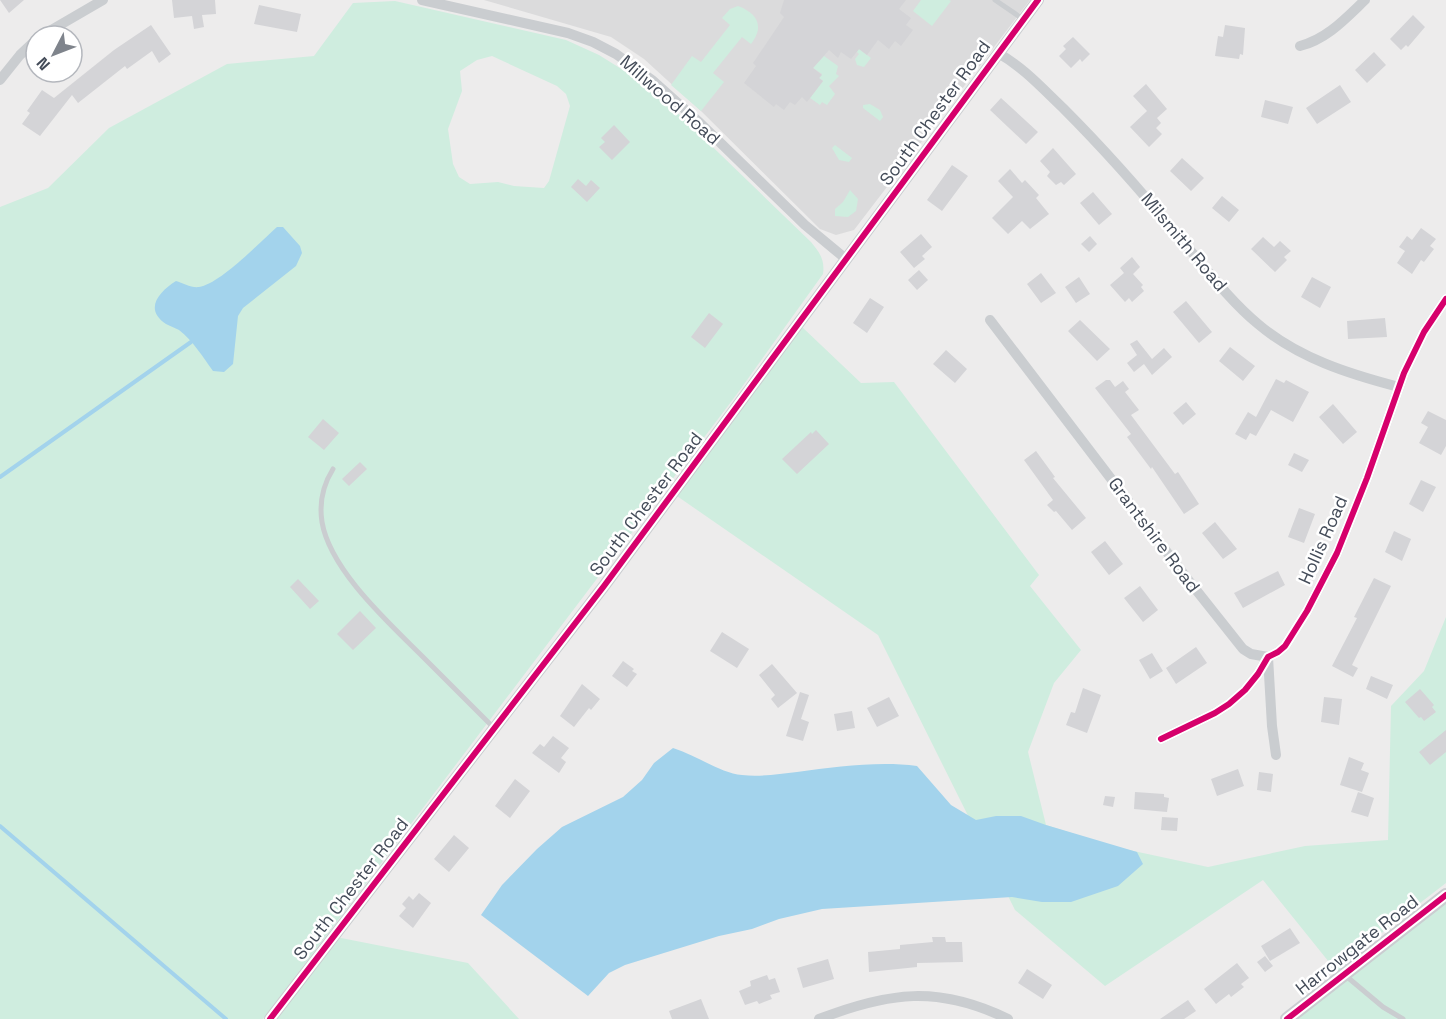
<svg xmlns="http://www.w3.org/2000/svg" width="1446" height="1019" font-family="'Space Grotesk',sans-serif">
	<rect width="100%" height="100%" fill="#edecec"/>
	<path fill="#dbdbdc" d="M484 0H1030L854 230 836 235 820 229 701 111 644 59 611 37Z"/>
	<path fill="#cfeddf" fill-rule="evenodd" d="M921 0H949L951 1 932 26 913 11Z
		M395 1 566 40 599 55 631 75 662 98 811 242C820 253 825 260 823 274L737 394 263 1019H0V207L48 188 109 128 227 64 314 56 353 3ZM492 56 557 86 566 94 570 106 549 181 544 188 514 186 498 182 470 184 459 177 453 164 448 129 462 91 460 71 477 60Z
		M738 6C757 13 765 26 751 44L742 37 713 73 724 82 701 111 671 85 692 56 701 62 730 25 722 18 730 9Z
		M859 49 871 58 864 67 857 65 855 59 859 54 857 52Z
		M824 56 838 66 836 74 839 76 829 86 835 94 827 105 822 102 820 105 810 98 823 81 819 78 822 74 813 68Z
		M870 104 880 110 883 117 880 121 863 108V105Z
		M835 145 852 158 849 162 839 160 832 148Z
		M850 190 858 199 856 211 848 217 835 216V209L843 202Z
		M801 326 861 383 894 382 1039 575 1030 586 1081 650 1054 683 1028 752 1046 825 1115 847 1208 867 1305 846 1388 840 1391 706 1424 671 1446 617V883L1385 930 1337 972 1263 880 1105 986 1015 910 878 635 674 494Z
		M1446 895V1019H1287Z
		M336 937 468 963 519 1019H275Z"/>
	<path fill="#a3d3ec" d="M277 227H283L300 246 302 253 296 266 243 308 238 316 233 364 224 372 213 371C203 357 193 341 179 330 175 328 170 326 166 324 143 309 160 291 176 281 183 283 191 288 199 287 220 284 260 242 277 227Z
		M673 748C696 755 720 773 742 775 760 777 779 774 797 772 837 767 877 761 917 766L951 805 976 820 996 816H1021L1046 825 1137 852 1143 864 1118 886 1071 902H1042L1012 897 822 909 779 919 752 929 719 936 625 965 609 973 588 996 481 915 502 885 537 849 562 827 623 797 642 780 654 763Z"/>
	<g fill="none" stroke-linecap="round" stroke-linejoin="round">
		<path stroke="#a3d3ec" stroke-width="4" d="M0 477 191 342
			M0 826 226 1019"/>
	</g>
	<path fill="#d4d4d7" d="M0 0H24L9 13Z
		M172 0H215L216 14 202 15 204 27 194 29 192 16 174 18Z
		M784 0H906L899 9 911 18 906 25 913 30 901 46 895 41 889 49 878 40 867 55 859 49 851 59 841 52 838 58 829 50 813 68 822 75 819 78 823 81 807 102 802 97 795 105 790 102 784 110 776 104 774 107 744 83 756 66 753 63 784 17 780 13Z
		M259 5 301 14 297 32 254 24Z
		M1413 15 1425 27 1408 47 1406 45 1401 50 1390 39Z
		M151 25 171 54 159 63 152 51 127 69 125 66 78 103 72 95 40 136 22 124 30 113 27 111 42 90 54 98 114 50Z
		M1225 25 1245 28 1243 55 1240 54 1239 59 1215 56 1218 36 1223 37Z
		M1073 37 1090 54 1082 62 1080 59 1071 68 1059 56 1066 49 1063 46Z
		M1374 52 1386 65 1367 83 1355 70Z
		M1146 84 1167 109 1157 118 1161 123 1156 128 1162 134 1149 147 1130 127 1147 111 1133 96Z
		M1340 85 1351 102 1317 124 1306 108Z
		M1001 98 1038 132 1026 144 990 110Z
		M1265 100 1293 107 1288 124 1261 117Z
		M614 125 630 142 612 160 599 147 605 142 601 138Z
		M1053 148 1076 174 1064 185 1061 182 1056 185 1047 176 1050 172 1040 161Z
		M1182 158 1204 178 1191 191 1170 171Z
		M952 165 968 176 942 211 927 200Z
		M1010 169 1022 183 1025 180 1039 195 1036 198 1049 214 1030 229 1022 221 1008 234 992 218 1013 197 998 181Z
		M578 179 586 186 591 180 600 188 587 202 571 187Z
		M1093 192 1112 214 1099 225 1080 203Z
		M1222 196 1239 210 1229 222 1212 208Z
		M1421 228 1436 239 1430 246 1434 249 1424 262 1421 260 1412 274 1397 263 1405 251 1399 247 1407 236 1412 240Z
		M921 234 932 247 922 256 925 259 914 268 900 252Z
		M1090 236 1097 244 1089 252 1081 244Z
		M1263 237 1274 247 1280 241 1291 251 1284 257 1287 260 1275 272 1251 249Z
		M1132 257 1140 267 1133 274 1143 285 1141 287 1144 291 1132 302 1129 298 1125 302 1110 285 1124 273 1120 268Z
		M919 270 928 280 917 290 908 280Z
		M1041 273 1056 293 1041 303 1027 284Z
		M1079 277 1090 294 1076 303 1065 287Z
		M1312 277 1331 287 1320 308 1301 297Z
		M870 298 884 307 867 333 853 323Z
		M1186 301 1212 332 1199 343 1173 312Z
		M709 313 723 324 705 348 691 337Z
		M1385 318 1387 337 1348 339 1347 321Z
		M1080 320 1110 349 1097 361 1068 331Z
		M1137 340 1152 359 1164 348 1172 357 1152 375 1144 364 1134 372 1127 363 1137 355 1130 344Z
		M1230 347 1255 366 1243 381 1219 361Z
		M946 350 967 369 955 383 933 364Z
		M1276 379 1284 383 1286 380 1309 392 1293 422 1271 410 1256 436 1250 433 1246 440 1235 434 1248 412 1256 417Z
		M1106 380H1110L1115 387 1123 381 1129 389 1125 392 1139 410 1131 415 1175 474 1178 472 1199 504 1184 514 1152 467 1151 469 1127 437 1131 434 1095 388Z
		M1186 402 1196 414 1183 425 1173 413Z
		M1333 404 1357 432 1343 444 1319 417Z
		M1428 411 1446 420V446L1441 455 1419 443 1428 427 1421 423Z
		M323 419 339 433 324 450 308 437Z
		M816 430 829 444 797 474 782 459 811 432 812 434Z
		M1036 451 1055 477 1053 478 1086 518 1072 530 1056 511 1054 512 1047 505 1053 500 1024 460Z
		M1294 453 1309 460 1302 472 1288 465Z
		M360 462 367 469 349 486 342 479Z
		M1421 480 1436 487 1423 512 1409 504Z
		M1299 508 1315 514 1304 543 1288 537Z
		M1215 522 1237 549 1223 559 1202 533Z
		M1394 531 1411 539 1402 561 1385 552Z
		M1105 541 1123 564 1109 575 1091 552Z
		M1278 571 1285 585 1243 608 1234 593Z
		M1374 578 1391 586 1352 665 1358 668 1353 677 1332 666 1357 618 1354 617Z
		M298 579 319 601 310 609 290 587Z
		M1140 586 1158 610 1143 622 1124 598Z
		M360 611 376 628 353 650 337 634Z
		M722 632 749 649 737 668 710 651Z
		M1196 647 1207 663 1176 684 1166 668Z
		M1152 653 1163 671 1150 679 1139 660Z
		M623 661 634 669 632 671 637 674 627 687 612 676Z
		M772 664 797 693 778 708 771 699 775 695 759 675Z
		M1371 676 1393 685 1387 699 1366 689Z
		M582 684 600 699 591 710 589 708 574 727 560 716Z
		M1083 688 1101 695 1087 733 1066 725 1071 712 1075 713Z
		M1420 689 1434 705 1432 707 1436 712 1424 721 1421 717 1419 718 1405 702Z
		M800 692 809 695 801 719 809 722 803 741 786 736Z
		M889 697 899 716 877 727 867 708Z
		M1324 697 1342 699 1339 725 1321 722Z
		M852 711 855 728 837 731 834 714Z
		M1446 730V752L1430 765 1419 752Z
		M553 736 569 748 561 758 566 762 559 773 532 753 540 744 544 747Z
		M1349 757 1364 763 1361 770 1369 773 1362 792 1340 785Z
		M1238 769 1244 786 1217 796 1211 779Z
		M1259 772 1273 774 1271 792 1257 790Z
		M515 779 530 791 510 818 495 806Z
		M1135 792 1164 794V797L1169 798 1167 812 1134 809Z
		M1358 792 1374 798 1368 817 1351 812Z
		M1105 796 1115 797 1113 807 1103 805Z
		M1162 817 1178 818 1177 831 1161 830Z
		M454 835 469 848 449 872 434 859Z
		M419 893 431 903 413 928 399 916 406 908 402 904 409 896 413 900Z
		M1290 928 1300 943 1270 961 1261 946Z
		M932 937H945L946 942H962L963 962 917 963V967L869 972 868 952 900 949V945L933 942Z
		M1265 956 1273 966 1265 972 1257 962Z
		M828 959 834 979 803 988 797 968Z
		M1237 963 1249 978 1241 984 1244 987 1231 997 1229 994 1216 1004 1204 989Z
		M1027 969 1052 985 1043 999 1018 983Z
		M767 975 769 980 775 978 780 992 770 995 772 999 759 1004 757 1001 745 1005 739 991 751 986 750 981Z
		M701 999 709 1019H672L669 1011Z
		M1188 1000 1196 1011 1184 1019H1160Z"/>
	<g fill="none" stroke-linecap="round" stroke-linejoin="round">
		<path stroke="#cacdd0" stroke-width="5" d="M995 0 1023 19
			M333 469C323 485 319 503 322 522 330 570 389 623 422 656 446 680 470 704 494 728
			M1346 976 1383 1007 1403 1019"/>
		<path stroke="#cacdd0" stroke-width="10" d="M422 0 568 33 593 42 616 54 652 80 700 123 805 225 846 259
			M41 36 103 0
			M1300 46C1327 39 1345 19 1365 0
			M998 53C1023 67 1042 88 1063 108 1104 149 1142 192 1179 237 1204 266 1228 299 1258 324 1298 358 1349 374 1399 387
			M0 80 20 55 36 40
			M990 320 1189 581 1243 649 1251 654 1268 657 1272 726 1276 755
			M1161 739 1215 713 1229 704 1245 690 1258 674 1268 657 1278 652 1285 646 1307 611 1337 553 1367 478 1404 373 1424 332 1446 299
			M819 1019C889 992 938 985 1008 1019"/>
		<path stroke="#cacdd0" stroke-width="12" d="M270 1019 604 586 1038 0"/>
		<path stroke="#cbcdd1" stroke-width="14" d="M1287 1019 1446 895"/>
		<g stroke="#fff" stroke-width="10">
			<path id="cycleway" d="M1161 739 1215 713 1229 704 1245 690 1258 674 1268 657 1278 652 1285 646 1307 611 1337 553 1367 478 1404 373 1424 332 1446 299
				M270 1019 604 586 1038 0
				M1287 1019 1446 895"/>
		</g>
		<use href="#cycleway" stroke="#d6006c" stroke-width="6"/>
	</g>
	<g text-anchor="middle" stroke-width="5" stroke-linejoin="round" paint-order="stroke">
		<g font-size="18" fill="#444c59" stroke="#fff">
			<text transform="translate(670 100) rotate(41)" y="6">Millwood Road</text>
			<text transform="translate(935 113) rotate(-54)" y="6">South Chester Road</text>
			<text transform="translate(1184 242) rotate(50)" y="6">Milsmith Road</text>
			<text transform="translate(646 504) rotate(-53)" y="6">South Chester Road</text>
			<text transform="translate(1154 535) rotate(53)" y="6">Grantshire Road</text>
			<text transform="translate(1323 540) rotate(-66)" y="6">Hollis Road</text>
			<text transform="translate(351 889) rotate(-52)" y="6">South Chester Road</text>
			<text transform="translate(1357 945) rotate(-38)" y="6">Harrowgate Road</text>
		</g>
	</g>
	<g transform="translate(54 54) rotate(228)"><circle r="28" fill="#ffffff" stroke="#b4b7bd" stroke-width="1.5"/>
	<path d="M0-4.5L10 22L0 15L-10 22Z" fill="#7f848c"/>
	<text y="-9" font-size="16" font-weight="bold" text-anchor="middle" fill="#444c59">N</text>
	</g>
</svg>
